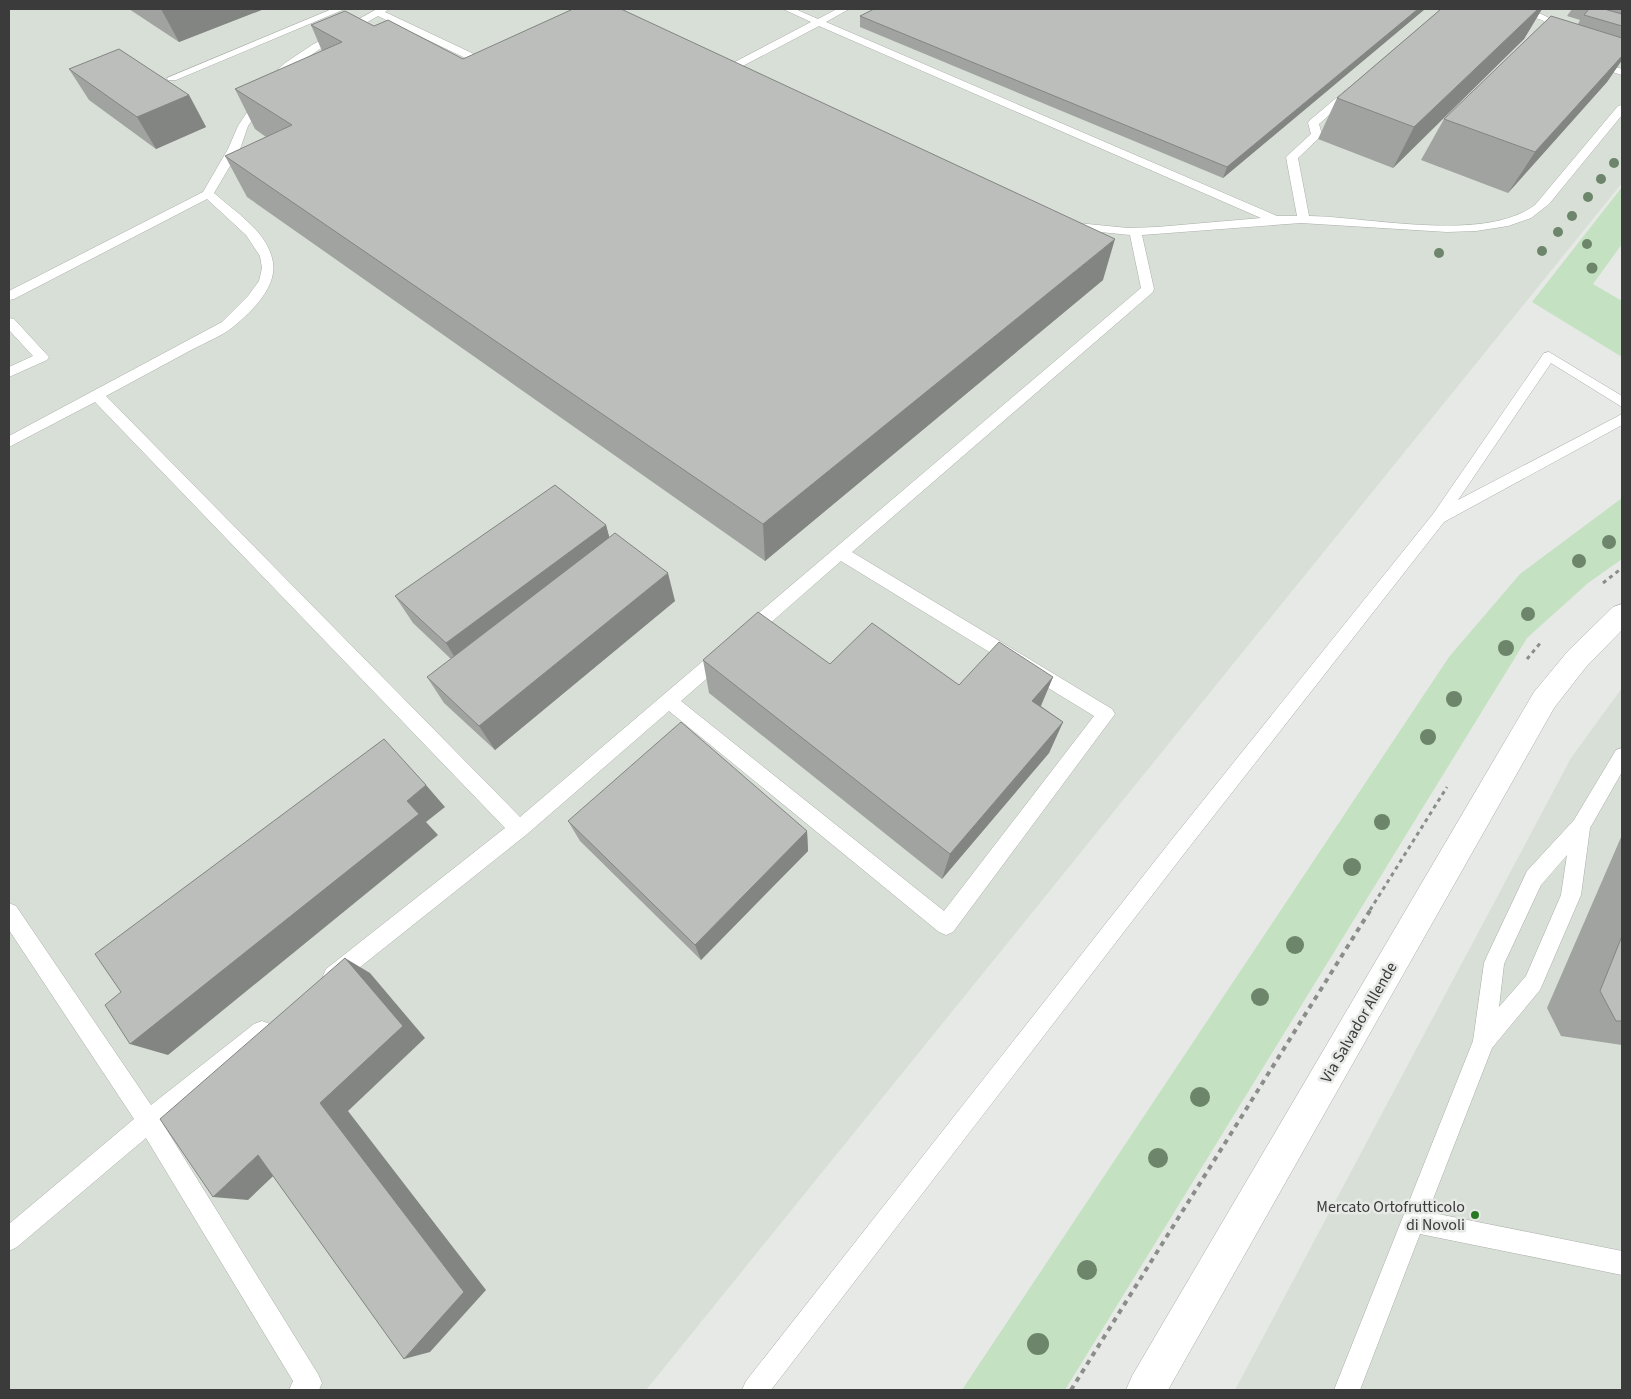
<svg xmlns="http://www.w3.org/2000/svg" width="1631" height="1399" font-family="'Source Sans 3',sans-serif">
	<rect width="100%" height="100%" fill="#e6e9e5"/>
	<path fill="#d7dfd6" d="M9 9H1622V183L646 1390H9Z
		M1622 688V1390H1235L1571 758Z"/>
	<path fill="#c4e1c1" d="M1622 187V244L1593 284 1622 301V357L1532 302Z
		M1622 498V559L1588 583 1527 638 1065 1390H962L1449 657 1520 574Z"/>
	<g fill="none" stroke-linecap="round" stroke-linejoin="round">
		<g stroke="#abaeab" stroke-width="1">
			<path id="service" d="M332 9H345L176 80H168L167 78Z
				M377 9H389L385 12 495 64 490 67 482 66 378 16 320 49 293 67 279 80 248 126 240 149 214 193C234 211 265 230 272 258 280 285 252 311 233 327 222 336 206 342 193 349 164 365 135 380 106 396L520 817 716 650 722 648 728 650 730 655 728 660 681 701 944 911 1094 716 841 561 753 638 747 640 741 638 739 633 741 628 1141 288 1130 235 1071 229 1065 225 1067 222 1128 228 1157 227 1261 218 819 26 737 69H729V65L811 22 783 9H795L818 19 837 9H849L826 22 1277 216H1297L1286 157 1311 134 1308 123 1309 121 1348 88H1356L1357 90 1319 124 1322 135 1298 158 1309 216C1371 217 1484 243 1535 205L1618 106 1622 105V115L1549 204 1531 218 1508 226 1476 231 1447 232 1301 223 1142 235 1154 289 1153 292 852 552 1112 709 1115 714 953 932 946 935 939 932 669 711 526 835 340 983 333 986 326 983 323 976 326 969 505 828 95 402 9 447V436L222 322 248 296 259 281 262 268 260 256 246 235 207 199 14 299 9 300V291L203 192 228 149 238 126 271 76 285 63 312 45Z
				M1506 9C1525 8 1547 12 1560 27L1551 38H1545L1543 36 1550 27 1542 20Z
				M1594 60 1622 69V75L1590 65V61Z
				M9 318 14 319 49 357 47 360 9 377V367L33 356 9 330Z
				M1549 352 1622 396V407L1551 363 1458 500 1622 414V425L1444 522 1187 850 771 1390H742L746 1381 1173 838 1433 514 1544 353Z
				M1622 748V772L1590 828 1581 895 1540 990 1492 1048 1428 1212 1622 1251V1275L1420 1234 1360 1390H1334L1473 1041 1484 963 1487 956 1527 871 1574 820 1616 750ZM1567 855 1561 895 1526 976 1499 1007 1504 964 1541 885Z
				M9 903 16 906 151 1105 254 1024 262 1021 270 1024 273 1032 270 1040 163 1124 318 1374 322 1383 319 1390H289L293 1381 146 1138 17 1247 9 1251V1224L134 1119 9 930Z"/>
		</g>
		<g stroke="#abaeab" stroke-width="1">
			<path id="minor" d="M1622 604V630L1586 667 1554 708 1168 1390H1126L1132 1376 1534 692 1568 651 1613 607Z"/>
		</g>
		<path stroke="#8b8d8b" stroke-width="3" stroke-dasharray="4 4" stroke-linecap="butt" d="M1603 583 1622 568
			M1527 659 1542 641
			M1370 910 1447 787"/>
		<path stroke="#8b8d8b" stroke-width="4" stroke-dasharray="5 5" stroke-linecap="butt" d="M1071 1390 1371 909"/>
		<use href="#service" fill="#fff" fill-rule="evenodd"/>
		<use href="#minor" fill="#fff" fill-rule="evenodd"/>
	</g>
	<g fill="#6c856b">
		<circle cx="1614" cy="163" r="5"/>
		<circle cx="1601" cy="179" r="5"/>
		<circle cx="1588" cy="197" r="5"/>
		<circle cx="1572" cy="216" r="5"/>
		<circle cx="1558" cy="232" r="5"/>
		<circle cx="1587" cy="244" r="5"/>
		<circle cx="1542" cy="251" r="5"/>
		<circle cx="1439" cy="253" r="5"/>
		<circle cx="1592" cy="268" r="5.5"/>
		<circle cx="1609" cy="542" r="7"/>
		<circle cx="1579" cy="561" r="7"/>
		<circle cx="1528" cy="614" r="7"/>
		<circle cx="1506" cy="648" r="8"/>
		<circle cx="1454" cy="699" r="8"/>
		<circle cx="1428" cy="737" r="8"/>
		<circle cx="1382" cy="822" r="8"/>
		<circle cx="1352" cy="867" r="9"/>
		<circle cx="1295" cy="945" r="9"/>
		<circle cx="1260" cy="997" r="9"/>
		<circle cx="1200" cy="1097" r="10"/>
		<circle cx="1158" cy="1158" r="10"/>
		<circle cx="1087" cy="1270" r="10"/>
		<circle cx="1038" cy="1344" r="11"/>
	</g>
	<path fill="#a1a3a1" d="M129 9H264L179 42Z
		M874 9H1425L1223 178 860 27V16Z
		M1441 9H1542L1524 39 1393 168 1318 139 1337 98Z
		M1572 9H1622V60L1607 82 1508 193 1421 160 1444 119 1578 24 1580 20 1567 16Z
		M311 25 374 26 463 59 1103 280 765 561 247 197 225 156 266 137 255 129 235 89 322 51Z
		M69 69 189 95 206 127 156 149 89 100Z
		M606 525 609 537 675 601 495 750 444 703 427 677 451 659 413 623 395 596Z
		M703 660 830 664 959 685 1053 677 1041 706 1063 722 1049 753 942 879 709 693Z
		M568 821 807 831 808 851 701 960 580 841Z
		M1622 835V1045L1561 1036 1547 1008Z"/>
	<path fill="#838583" d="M161 9H264L179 42Z
		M1418 9H1425L1223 178 1227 167Z
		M1538 9H1542L1524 39 1393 168 1414 127Z
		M1622 56V60L1607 82 1508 193 1535 152Z
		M189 95 206 127 156 149 137 117Z
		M1115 239 1103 280 765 561 763 524Z
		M606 525 614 554 462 669 446 643Z
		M668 573 675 601 495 750 479 726Z
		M1053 677 1039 710 1032 701Z
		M1063 722 1049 753 942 879 950 854Z
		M426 785 445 807 426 822 438 835 168 1055 130 1044 407 801Z
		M807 831 808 851 701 960 695 945Z
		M345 958 370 973 425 1038 348 1111 486 1290 430 1352 404 1359 320 1103Z
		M258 1155 290 1160 248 1200 213 1197Z"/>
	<path fill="#bbbebb" stroke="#838583" d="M573 9H621L1115 239 763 524 225 156 292 125 235 89 342 42 311 25 345 11 374 26 388 20 463 59Z
		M874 9H1418L1227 167 860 16Z
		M1441 9H1538L1414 127 1337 98Z
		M1589 9H1604L1622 14V26L1584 15Z
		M1551 16 1622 38V56L1535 152 1444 119Z
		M119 49 189 95 137 117 69 69Z
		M555 485 606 525 446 643 395 596Z
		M615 533 668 573 479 726 427 677Z
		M758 612 830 664 872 623 959 685 999 642 1053 677 1032 701 1063 722 950 854 703 660Z
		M681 722 807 831 695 945 568 821Z
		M384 739 426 785 407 801 419 814 130 1044 105 1005 121 992 95 954Z
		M1622 936V1021H1616L1600 991Z
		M345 958 403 1026 320 1103 464 1292 404 1359 258 1155 213 1197 160 1119Z"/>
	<circle fill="#277924" stroke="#e6e9e5" stroke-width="2" cx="1475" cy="1215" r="5"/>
	<g text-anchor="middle" stroke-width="5" stroke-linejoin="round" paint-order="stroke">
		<g font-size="16" fill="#3a3b3a" stroke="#e6e9e5">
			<text transform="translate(1358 1022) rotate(-60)" y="6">Via Salvador Allende</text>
		</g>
		<g font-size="16" fill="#3a3b3a" stroke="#e6e9e5" text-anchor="end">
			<text x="1465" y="1212">Mercato Ortofrutticolo<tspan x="1465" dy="18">di Novoli</tspan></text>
		</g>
	</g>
	<rect width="1631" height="1399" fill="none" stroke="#3a3b3a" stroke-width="20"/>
</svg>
